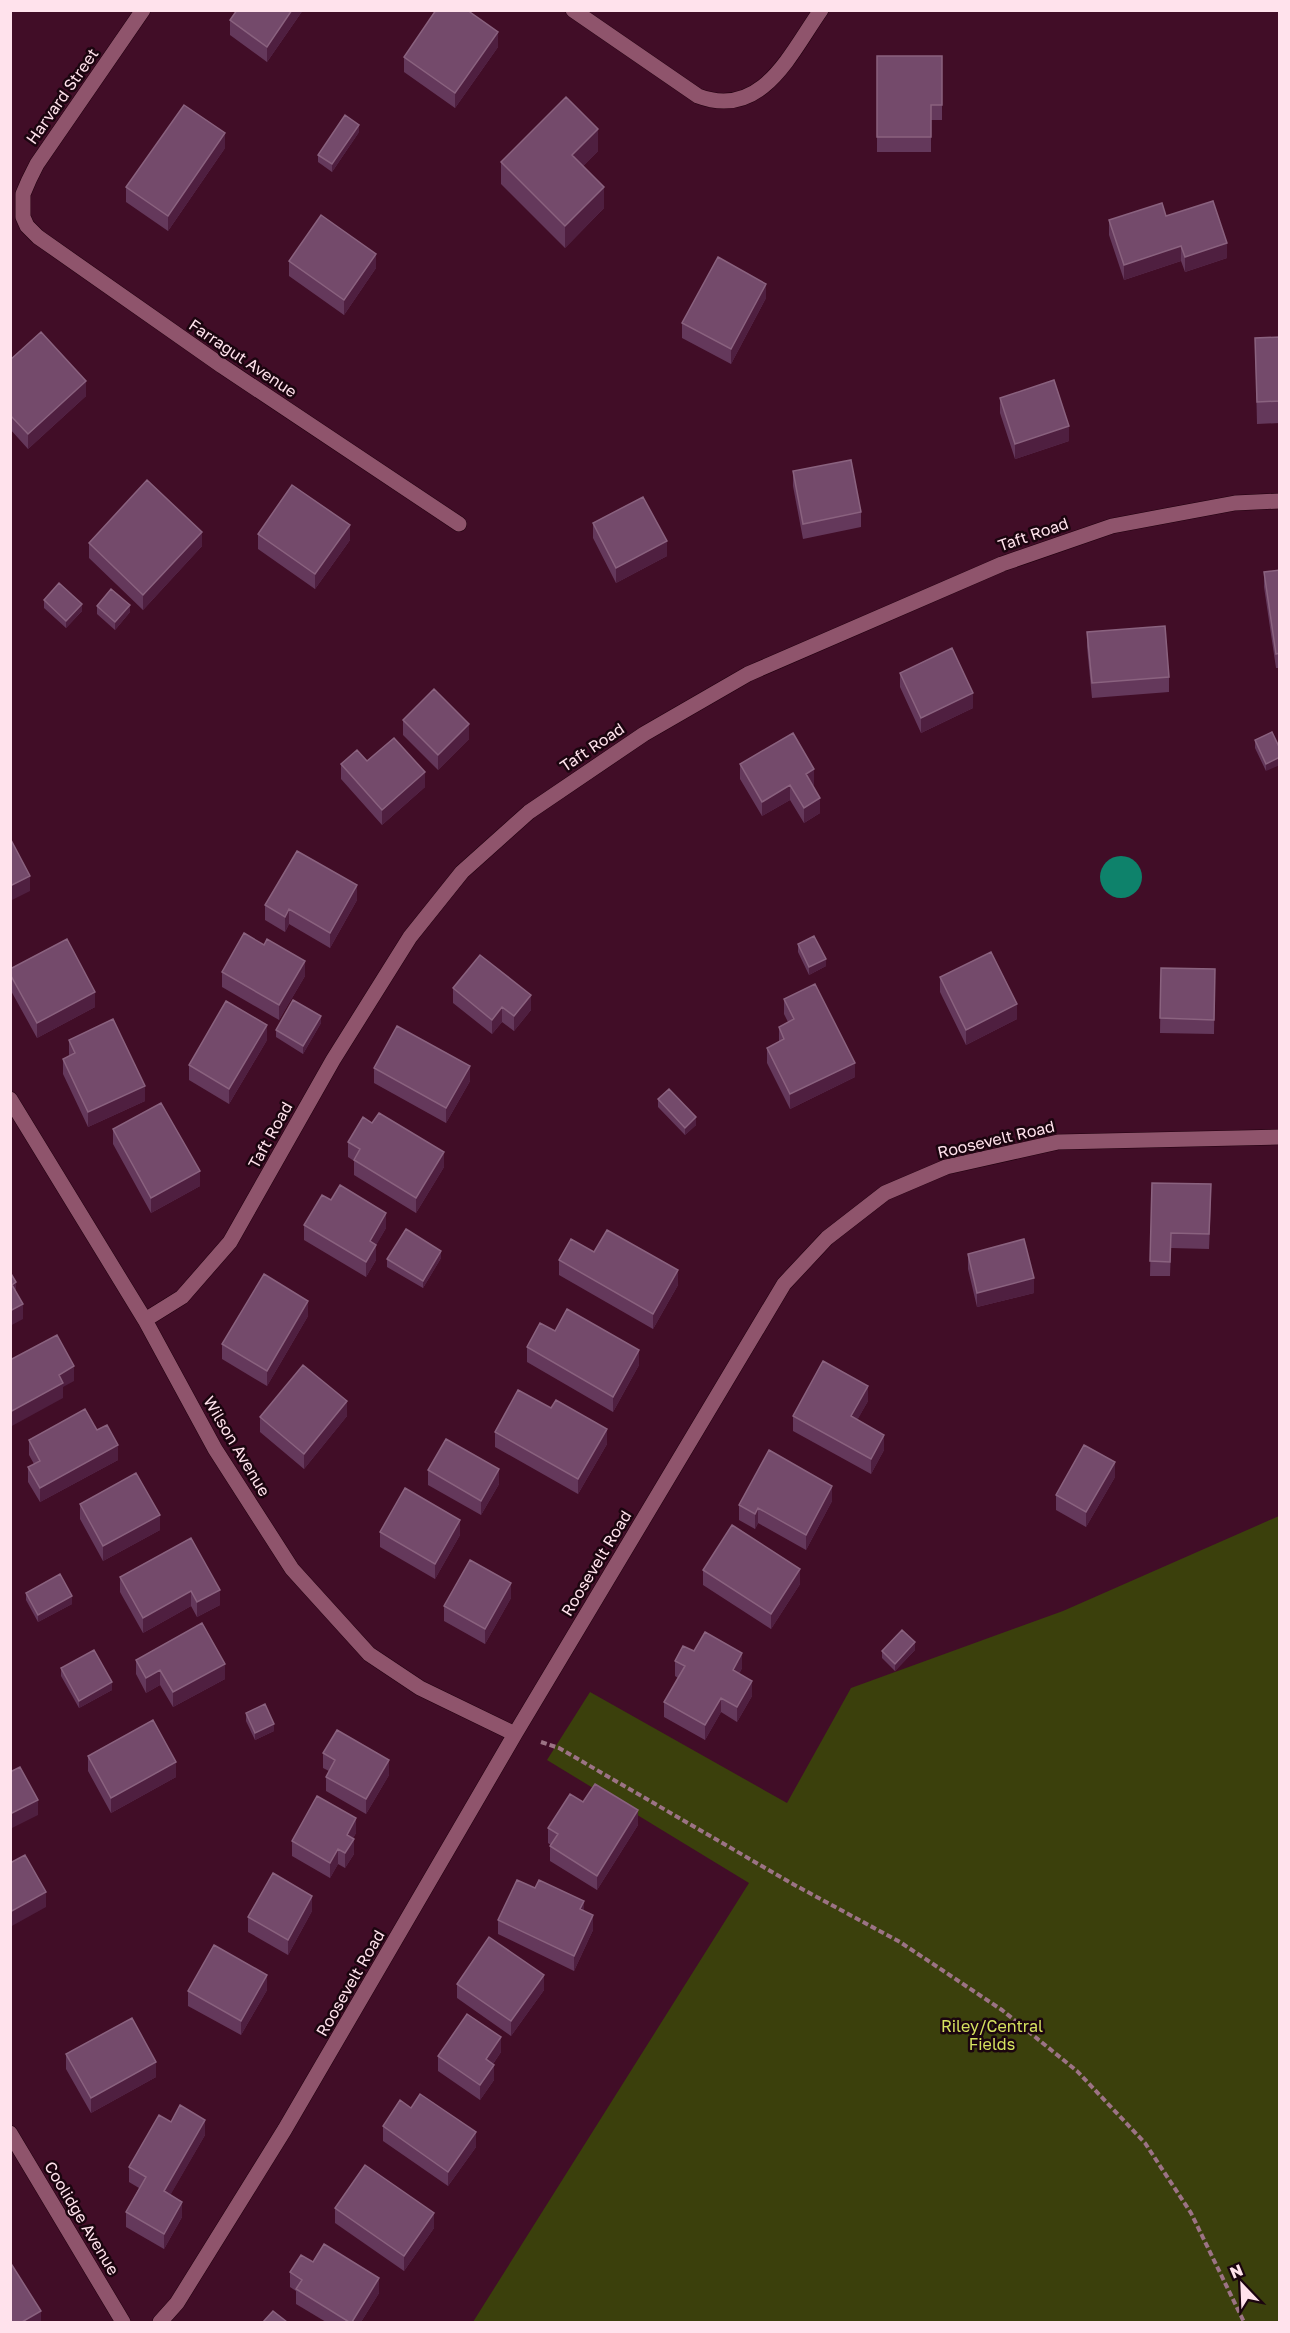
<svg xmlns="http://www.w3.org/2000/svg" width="1290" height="2333" font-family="'Golos Text',sans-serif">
	<rect width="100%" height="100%" fill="#410d27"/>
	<path fill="#3b400c" d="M1279 1516V2322H473L749 1883 547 1760 590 1692 787 1803 851 1688 1063 1611Z"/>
	<path fill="#0e826b" d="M1100 877a21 21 0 1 1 42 0a21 21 0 1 1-42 0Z"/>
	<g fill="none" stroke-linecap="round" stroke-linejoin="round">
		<g stroke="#21000f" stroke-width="16">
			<path id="minor" d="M143 10 37 164 29 180 23 194V217L27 226 38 237 222 366 459 524
				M573 10 698 96C762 120 790 54 821 10
				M10 1099 145 1320 215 1449 292 1569 369 1654 420 1688 515 1734
				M145 1320 182 1297 230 1242 333 1060 410 937 462 872 529 812 644 734 748 674 1002 564 1112 526 1235 503 1280 501
				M10 2133 123 2322
				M160 2322 177 2303 285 2129 515 1734 784 1284 827 1238 885 1193 946 1167 1058 1142 1280 1137"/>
		</g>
		<path stroke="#9c7385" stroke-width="4" stroke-dasharray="6 3" stroke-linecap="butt" d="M541 1742 559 1748 791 1883 900 1942 1002 2010 1077 2071 1145 2143 1191 2213 1244 2322"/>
		<use href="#minor" stroke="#8f546c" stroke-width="15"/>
	</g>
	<path fill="#64385b" d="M303 10 267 62 230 35V20Z
		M498 47 455 108 404 72V57Z
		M877 56H942V120H931V152H877Z
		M359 132 332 172 318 162V155Z
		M225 148 168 231 126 202V187Z
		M598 151 583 166 604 208 565 248 501 184V162Z
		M1166 216 1227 258 1185 272 1181 261 1124 280 1109 235V220Z
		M289 261 376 268 344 315 289 276Z
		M766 298 731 364 682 338V323Z
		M1280 337V423L1257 424 1255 338Z
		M10 360 86 396 28 449 10 429Z
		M1000 398 1069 441 1015 459 1000 413Z
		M793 471 861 512V527L803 539 793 486Z
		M593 523 667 556 616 583 593 538Z
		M258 534 350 540 315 589 258 549Z
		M89 543 202 546 143 610 89 558Z
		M1280 570V668H1276L1264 587V572Z
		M44 600 82 611 66 628 44 608Z
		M97 606 130 612 115 630 97 614Z
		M1087 632 1169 677V692L1092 698 1087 647Z
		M900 673 973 708 921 733 900 687Z
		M403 720 469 739 438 770 403 735Z
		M1272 732 1266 771 1255 748V740Z
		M367 761 425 787 382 825 341 779V764Z
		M740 764 814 784 813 785 820 813 804 823 790 800 762 816 740 779Z
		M357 900 330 948 289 924 285 932 265 920V905Z
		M798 944 826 966 809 975 798 952Z
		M1161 968 1215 969 1214 1034 1160 1033Z
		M10 969 95 1007 37 1038 10 989Z
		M222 972 305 976 279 1020 222 987Z
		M940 977 1017 1019 966 1045 940 992Z
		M453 988 531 1010 514 1031 502 1022 492 1034 453 1003Z
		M784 999 855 1077 790 1109 767 1063V1048L779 1042V1027L788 1022 784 1014Z
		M321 1023 303 1054 276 1037V1030Z
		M69 1040 145 1101 88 1127 63 1074V1059L69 1056Z
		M267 1040 229 1104 189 1080V1065Z
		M374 1068 470 1081 446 1123 374 1083Z
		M658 1099 696 1125 685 1135 658 1107Z
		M113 1129 200 1186 151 1213 113 1144Z
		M348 1142 444 1167 416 1213 354 1175V1161L348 1157Z
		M1152 1183 1211 1199 1209 1249 1171 1248 1170 1276H1150Z
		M304 1225 386 1228 376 1245V1260L366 1277 304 1240Z
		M594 1252 678 1285 653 1329 559 1275V1260Z
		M968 1254 1034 1293 977 1307 968 1269Z
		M441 1258 423 1288 387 1267V1259Z
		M308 1316 267 1386 222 1359V1344Z
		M555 1331 639 1365 613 1412 527 1362V1347Z
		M868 1401 857 1420 884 1450 871 1474 793 1431V1416Z
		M551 1408 607 1444 578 1494 495 1447V1432Z
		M347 1416 304 1469 260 1432V1417Z
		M97 1430 118 1460 40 1502 28 1482V1467L34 1464 29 1455V1440Z
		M428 1470 499 1484 481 1515 428 1485Z
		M1115 1477 1086 1527 1056 1510V1495Z
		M832 1501 806 1550 758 1523 755 1529 739 1520V1505Z
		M80 1504 160 1530 103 1561 80 1519Z
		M380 1532 460 1535 435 1579 380 1547Z
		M191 1538 220 1605 197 1617 191 1606 143 1633 120 1592V1577Z
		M703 1570 800 1584 771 1629 703 1585Z
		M26 1593 72 1604 38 1622 26 1600Z
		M511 1598 485 1644 444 1621V1606Z
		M915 1650 895 1671 882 1658V1651Z
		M694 1651 742 1668 739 1674 752 1696 737 1722 721 1712 705 1740 664 1717V1702L678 1678 675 1676V1661Z
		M136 1660 225 1679 173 1707 160 1685 146 1693 136 1674Z
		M61 1668 112 1690 79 1708 61 1676Z
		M246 1713 274 1731 255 1740 246 1721Z
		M323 1753 389 1775 366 1814 326 1791V1777L329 1771 323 1768Z
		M88 1756 176 1777 111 1813 88 1771Z
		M583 1802 638 1825 597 1890 550 1861V1846L551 1845 548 1843V1828Z
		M356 1833 353 1838 354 1854 345 1868 338 1864 330 1878 292 1856V1841Z
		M312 1911 288 1955 248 1932V1917Z
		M584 1911 593 1930 574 1971 498 1934V1920Z
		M457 1984 544 1990 511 2036 457 1998Z
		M267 1990 241 2035 188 2006V1991Z
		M501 2052 493 2064 494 2080 480 2100 438 2071V2056Z
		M66 2054 156 2077 91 2113 66 2069Z
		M171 2122 205 2135 170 2195 182 2217 164 2249 126 2227V2212L139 2188 129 2182V2167Z
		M383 2126 476 2147 448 2186 383 2141Z
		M335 2208 434 2228 404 2271 335 2223Z
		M313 2262 379 2293 361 2322H326L296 2304V2291L290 2287V2272Z"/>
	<path fill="#4f1f40" d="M292 10H303L267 62V47Z
		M498 32V47L455 108V93Z
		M359 125V132L332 172V164Z
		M598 129V151L572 177V155Z
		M225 133V148L168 231V216Z
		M604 187V208L565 248V226Z
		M1227 243V258L1185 272V257Z
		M1181 246V261L1124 280V265Z
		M376 254V268L344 315V300Z
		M766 284V298L731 364V349Z
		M86 381V396L28 449V434Z
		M1069 426V441L1015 459V444Z
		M350 525V540L315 589V574Z
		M202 532V546L143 610V595Z
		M667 541V556L616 583V568Z
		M82 604V611L66 628V621Z
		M130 605V612L115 630V622Z
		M973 693V708L921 733V718Z
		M469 724V739L438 770V755Z
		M1280 757V765L1266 771V764Z
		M814 769V784L806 789V774Z
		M425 772V787L382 825V810Z
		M790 785V800L762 816V802Z
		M820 798V813L804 823V808Z
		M30 876V891L10 901V886Z
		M357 885V900L330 948V933Z
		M289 909V924L285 932V917Z
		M826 959V966L809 975V967Z
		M305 961V976L279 1020V1005Z
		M95 992V1007L37 1038V1023Z
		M531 995V1010L514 1031V1016Z
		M1017 1004V1019L966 1045V1030Z
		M502 1007V1022L492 1034V1020Z
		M321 1016V1023L303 1054V1046Z
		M267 1025V1040L229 1104V1089Z
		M855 1063V1077L790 1109V1094Z
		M470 1066V1081L446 1123V1108Z
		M145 1086V1101L88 1127V1112Z
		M696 1117V1125L685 1135V1128Z
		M444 1152V1167L416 1213V1198Z
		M200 1171V1186L151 1213V1198Z
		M386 1213V1228L370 1256V1241Z
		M376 1245V1260L366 1277V1262Z
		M441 1251V1258L423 1288V1281Z
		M678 1270V1285L653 1329V1314Z
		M1034 1278V1293L977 1307V1293Z
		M16 1282V1297L12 1285Z
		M308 1301V1316L267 1386V1371Z
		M23 1304V1319L10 1326V1311Z
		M639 1350V1365L613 1412V1397Z
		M74 1366V1381L63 1387V1398L10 1427V1412L59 1375Z
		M868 1386V1401L851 1431V1416Z
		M347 1401V1416L304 1469V1454Z
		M607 1429V1444L578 1494V1479Z
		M884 1435V1450L871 1474V1459Z
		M118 1445V1460L40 1502V1488Z
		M1115 1462V1477L1086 1527V1512Z
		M499 1469V1484L481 1515V1501Z
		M832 1486V1501L806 1550V1535Z
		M758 1508V1523L755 1529V1514Z
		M160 1515V1530L103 1561V1546Z
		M460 1520V1535L435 1579V1564Z
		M800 1569V1584L771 1629V1614Z
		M511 1583V1598L485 1644V1629Z
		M220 1590V1605L197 1617V1602Z
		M191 1591V1606L143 1633V1618Z
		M72 1596V1604L38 1622V1615Z
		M915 1642V1650L895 1671V1664Z
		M742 1653V1668L733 1685V1670Z
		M225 1664V1679L173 1707V1692Z
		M160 1670V1685L146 1693V1678Z
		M752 1681V1696L737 1722V1707Z
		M112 1682V1690L79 1708V1701Z
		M721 1698V1712L705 1740V1725Z
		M274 1724V1731L255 1740V1733Z
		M389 1760V1775L366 1814V1799Z
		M176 1762V1777L111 1813V1798Z
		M38 1800V1815L10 1829V1814Z
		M638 1810V1825L597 1890V1876Z
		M356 1818V1833L347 1850V1835Z
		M354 1839V1854L345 1868V1853Z
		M338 1849V1864L330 1878V1863Z
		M46 1892V1907L10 1927V1912Z
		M312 1896V1911L288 1955V1940Z
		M584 1901V1916L580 1909Z
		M593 1915V1930L574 1971V1956Z
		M267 1975V1990L241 2035V2021Z
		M544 1975V1990L511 2036V2021Z
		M501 2037V2052L486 2074V2059Z
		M156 2062V2077L91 2113V2098Z
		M494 2065V2080L480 2100V2085Z
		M205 2120V2135L164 2206V2191Z
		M476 2132V2147L448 2186V2172Z
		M182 2202V2217L164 2249V2234Z
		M434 2213V2228L404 2271V2256Z
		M379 2278V2293L361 2322H352Z
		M41 2311V2322H22Z"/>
	<path fill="#744a6b" stroke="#8a627f" stroke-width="1.5" d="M237 10H292L267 47 230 20Z
		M436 10H467L498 32 455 93 404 57Z
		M877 56H942V105H931V137H877Z
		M566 97 598 129 572 155 604 187 565 226 501 162Z
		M184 105 225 133 168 216 126 187Z
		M345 115 359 125 332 164 318 155Z
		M1213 201 1227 243 1185 257 1181 246 1124 265 1109 220 1162 203 1166 216Z
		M321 215 376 254 344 300 289 261Z
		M718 257 766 284 731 349 682 323Z
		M41 332 86 381 28 434 10 415V360Z
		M1280 337V401L1257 402 1255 338Z
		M1054 380 1069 426 1015 444 1000 398Z
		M851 460 861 512 803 524 793 471Z
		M147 480 202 532 143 595 89 543Z
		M292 485 350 525 315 574 258 534Z
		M643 497 667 541 616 568 593 523Z
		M1280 570V653L1276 654 1264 572Z
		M59 583 82 604 66 621 44 600Z
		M111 589 130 605 115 622 97 606Z
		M1165 626 1169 677 1092 683 1087 632Z
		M952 648 973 693 921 718 900 673Z
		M434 689 469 724 438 755 403 720Z
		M1272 732 1280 749V757L1266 764 1255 740Z
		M793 733 814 769 806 774 820 798 804 808 790 785 762 802 740 764Z
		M394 738 425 772 382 810 341 764 357 750 367 761Z
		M10 838 30 876 10 886Z
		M297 851 357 885 330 933 289 909 285 917 265 905Z
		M244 933 264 945 267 939 305 961 279 1005 222 972Z
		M814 936 826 959 809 967 798 944Z
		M67 939 95 992 37 1023 10 974V969Z
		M991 952 1017 1004 966 1030 940 977Z
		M480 955 531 995 514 1016 502 1007 492 1020 453 988Z
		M1161 968 1215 969 1214 1020 1160 1018Z
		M815 984 855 1063 790 1094 767 1048 784 1039 779 1027 794 1019 784 999Z
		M293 1000 321 1016 303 1046 276 1030Z
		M226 1001 267 1025 229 1089 189 1065Z
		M113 1019 145 1086 88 1112 63 1059 75 1053 69 1040Z
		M397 1026 470 1066 446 1108 374 1068Z
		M669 1089 696 1117 685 1128 658 1099Z
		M161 1103 200 1171 151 1198 113 1129Z
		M379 1113 444 1152 416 1198 354 1160 360 1149 348 1142 363 1117 372 1123Z
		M1152 1183 1211 1184 1209 1234 1171 1233 1170 1262 1150 1261Z
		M340 1185 386 1213 370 1241 376 1245 366 1262 304 1225 322 1195 331 1200Z
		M406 1229 441 1251 423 1281 387 1259Z
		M607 1230 678 1270 653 1314 559 1260 571 1239 594 1252Z
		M1024 1239 1034 1278 977 1293 968 1254Z
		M10 1272 16 1282 12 1285 23 1304 10 1311Z
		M264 1274 308 1301 267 1371 222 1344Z
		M567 1309 639 1350 613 1397 527 1347 540 1323 555 1331Z
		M57 1335 74 1366 59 1375 63 1383 10 1412V1360Z
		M823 1361 868 1386 851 1416 884 1435 871 1459 793 1416Z
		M303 1365 347 1401 304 1454 260 1417Z
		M518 1390 551 1408 556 1400 607 1429 578 1479 495 1432Z
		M85 1409 97 1430 107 1425 118 1445 40 1488 28 1467 40 1461 29 1440Z
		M446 1439 499 1469 481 1501 428 1470Z
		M1084 1445 1115 1462 1086 1512 1056 1495Z
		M769 1450 832 1486 806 1535 758 1508 755 1514 739 1505Z
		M136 1473 160 1515 103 1546 80 1504Z
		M405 1488 460 1520 435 1564 380 1532Z
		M732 1525 800 1569 771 1614 703 1570Z
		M191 1538 220 1590 197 1602 191 1591 143 1618 120 1577Z
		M470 1560 511 1583 485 1629 444 1606Z
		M60 1574 72 1596 38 1615 26 1593Z
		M202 1623 225 1664 173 1692 160 1670 146 1678 136 1660Z
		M902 1630 915 1642 895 1664 882 1651Z
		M705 1632 742 1653 733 1670 752 1681 737 1707 721 1698 705 1725 664 1702 685 1666 675 1661 683 1646 694 1651Z
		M94 1650 112 1682 79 1701 61 1668Z
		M265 1704 274 1724 255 1733 246 1713Z
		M153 1720 176 1762 111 1798 88 1756Z
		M337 1730 389 1760 366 1799 326 1777 335 1760 323 1753Z
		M20 1767 38 1800 10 1814V1772Z
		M595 1784 638 1810 597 1876 550 1846 558 1834 548 1828 570 1794 583 1802Z
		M317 1796 356 1818 347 1835 354 1839 345 1853 338 1849 330 1863 292 1841Z
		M25 1855 46 1892 10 1912V1863Z
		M273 1873 312 1896 288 1940 248 1917Z
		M517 1880 535 1888 539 1880 584 1901 580 1909 593 1915 574 1956 498 1920Z
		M489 1937 544 1975 511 2021 457 1984Z
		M214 1945 267 1975 241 2021 188 1991Z
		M467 2014 501 2037 486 2059 494 2065 480 2085 438 2056Z
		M132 2018 156 2062 91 2098 66 2054Z
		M420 2094 476 2132 448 2172 383 2126 400 2100 411 2108Z
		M180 2105 205 2120 164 2191 182 2202 164 2234 126 2212 146 2177 129 2167 159 2115 171 2122Z
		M365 2165 434 2213 404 2256 335 2208Z
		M324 2244 379 2278 352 2322H349L296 2289 302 2280 290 2272 301 2255 313 2262Z
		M10 2262 41 2311 22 2322H10Z
		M273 2311 287 2322H263Z"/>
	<g text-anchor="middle" stroke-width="5" stroke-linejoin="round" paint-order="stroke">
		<g font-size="16" fill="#ffe2ec" stroke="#1b050f">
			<text transform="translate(62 96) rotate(-55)" y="6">Harvard Street</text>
			<text transform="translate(243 358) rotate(34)" y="6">Farragut Avenue</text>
			<text transform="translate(1033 534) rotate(-19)" y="6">Taft Road</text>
			<text transform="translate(592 747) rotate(-34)" y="6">Taft Road</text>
			<text transform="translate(270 1135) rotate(-61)" y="6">Taft Road</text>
			<text transform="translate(996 1139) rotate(-13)" y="6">Roosevelt Road</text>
			<text transform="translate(237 1446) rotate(59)" y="6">Wilson Avenue</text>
			<text transform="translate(596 1563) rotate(-59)" y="6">Roosevelt Road</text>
			<text transform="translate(350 1983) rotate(-60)" y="6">Roosevelt Road</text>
			<text transform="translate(82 2218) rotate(59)" y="6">Coolidge Avenue</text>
		</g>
		<g font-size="16" fill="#d5e25f" stroke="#1b050f">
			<text x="992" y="2032">Riley/Central<tspan x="992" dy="18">Fields</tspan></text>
		</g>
	</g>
	<rect width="1290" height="2333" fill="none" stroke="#ffe2ec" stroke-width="24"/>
	<g transform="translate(1242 2285) rotate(337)" stroke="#1b050f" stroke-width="4.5" paint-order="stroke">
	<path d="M0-4.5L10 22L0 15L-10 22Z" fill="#ffe2ec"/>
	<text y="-9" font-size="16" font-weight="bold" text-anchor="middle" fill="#ffe2ec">N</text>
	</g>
</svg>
